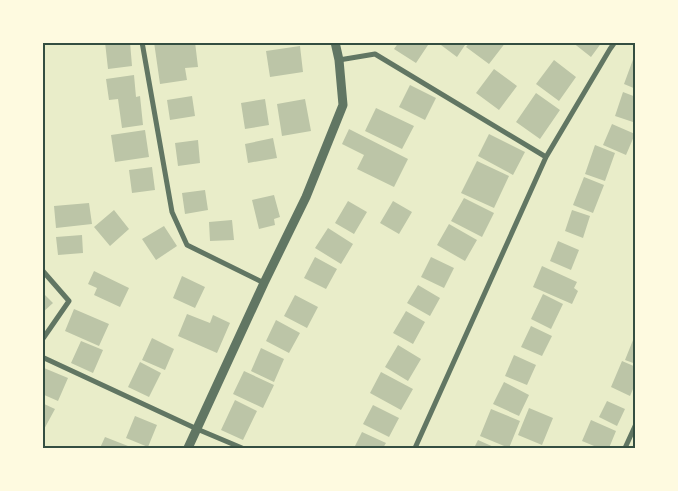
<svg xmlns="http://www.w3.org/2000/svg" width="678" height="491" font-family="Commissioner,sans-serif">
	<rect width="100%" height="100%" fill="#e9edc9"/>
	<path fill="#bcc5a7" d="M105 42H130L132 66 108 69Z
		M154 42H195L198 67 185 68 187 80 160 84Z
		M399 42H430L416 63 394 49Z
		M437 42H467L457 57Z
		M470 42H506L489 64 466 47Z
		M572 42H602L591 57Z
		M300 46 303 72 270 77 266 51Z
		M635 54H636V89L624 84Z
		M554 60 576 77 559 101 536 84Z
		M494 69 517 86 499 110 476 93Z
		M134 75 136 97 140 96 143 125 122 128 118 99 109 100 106 79Z
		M410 85 436 98 425 120 399 107Z
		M623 92 636 97V123L615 116Z
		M536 93 560 110 540 139 516 122Z
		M192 96 195 116 170 120 167 100Z
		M265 99 269 125 245 129 241 103Z
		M305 99 311 131 282 136 277 104Z
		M376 108 414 126 402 149 365 131Z
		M612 124 635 134 626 155 603 145Z
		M349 129 408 159 394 187 357 169 364 155 342 144Z
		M145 130 149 157 115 162 111 135Z
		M489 134 525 152 513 175 478 156Z
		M273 138 277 158 248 163 245 144Z
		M198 140 200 163 178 166 175 143Z
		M595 145 615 153 605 181 585 174Z
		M477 161 509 176 494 208 461 193Z
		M152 167 155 190 132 193 129 170Z
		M584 177 604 185 593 213 573 205Z
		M205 190 208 210 185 214 182 193Z
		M274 195 280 217 274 219 275 225 259 229 252 200Z
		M464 198 494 213 482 237 451 221Z
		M348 201 367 212 354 234 335 223Z
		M393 201 412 212 399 234 380 223Z
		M89 203 92 224 56 228 54 206Z
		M114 210 129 229 110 246 94 227Z
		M572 210 590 216 583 238 565 231Z
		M232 220 234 240 210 241 209 222Z
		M449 224 477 240 465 261 437 245Z
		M164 226 177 246 156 260 142 239Z
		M328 228 353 244 341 264 315 248Z
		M82 235 83 253 58 255 56 237Z
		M558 241 579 250 571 270 550 261Z
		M315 257 337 269 326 289 304 278Z
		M431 257 454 268 444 288 421 277Z
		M542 266 577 282 574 288 578 291 572 304 533 287Z
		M94 271 129 288 120 307 94 295 97 288 88 284Z
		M182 276 205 287 195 308 173 298Z
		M418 285 440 298 430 316 407 303Z
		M42 292 53 303 42 313Z
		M543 294 563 304 551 329 531 319Z
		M295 295 318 307 307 328 284 316Z
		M74 309 109 324 99 346 65 331Z
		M406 311 425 322 413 344 393 333Z
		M187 314 210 323 213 315 230 323 217 353 178 336Z
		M276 320 300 333 289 353 266 341Z
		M531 326 552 336 542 356 521 347Z
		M152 338 174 349 165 370 142 360Z
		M633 340 636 341V364L625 360Z
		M81 341 103 350 93 373 71 363Z
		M398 345 421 359 408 381 385 367Z
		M261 348 284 359 274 382 251 371Z
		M514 355 536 365 527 385 505 376Z
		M622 361 636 367V382L630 396 611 387Z
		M140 362 161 373 149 397 128 387Z
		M44 368 68 378 58 401 42 394V372Z
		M244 371 274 385 263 408 233 394Z
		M381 372 413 389 401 410 370 393Z
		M504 382 529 395 519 416 493 404Z
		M235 400 257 411 243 440 221 430Z
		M607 401 625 409 617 426 599 417Z
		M42 403 55 409 42 433Z
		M373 405 399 418 389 437 363 424Z
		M529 408 553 418 542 445 518 435Z
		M491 409 520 421 509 448 480 436Z
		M135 416 157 425 148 447 126 438Z
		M591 420 616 431 609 448H599L582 441Z
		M362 432 386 443 383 448H354Z
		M105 437 128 446 127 448H100Z
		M478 440 496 448H474Z"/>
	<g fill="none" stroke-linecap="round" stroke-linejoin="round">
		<path stroke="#617663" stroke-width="5" d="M142 42 172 212 187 245 264 283
			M339 60 375 54 546 157
			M42 270 69 301 42 340
			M42 357 197 429 242 448
			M415 448 546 157 610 49 615 42
			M625 448 636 424"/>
		<path stroke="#617663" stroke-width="9" d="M188 448 264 283 306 197 343 105 339 60 335 42"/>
	</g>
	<rect width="678" height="491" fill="none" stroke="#fefae0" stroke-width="88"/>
	<rect x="44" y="44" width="590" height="403" fill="none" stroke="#344e41" stroke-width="2"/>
</svg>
